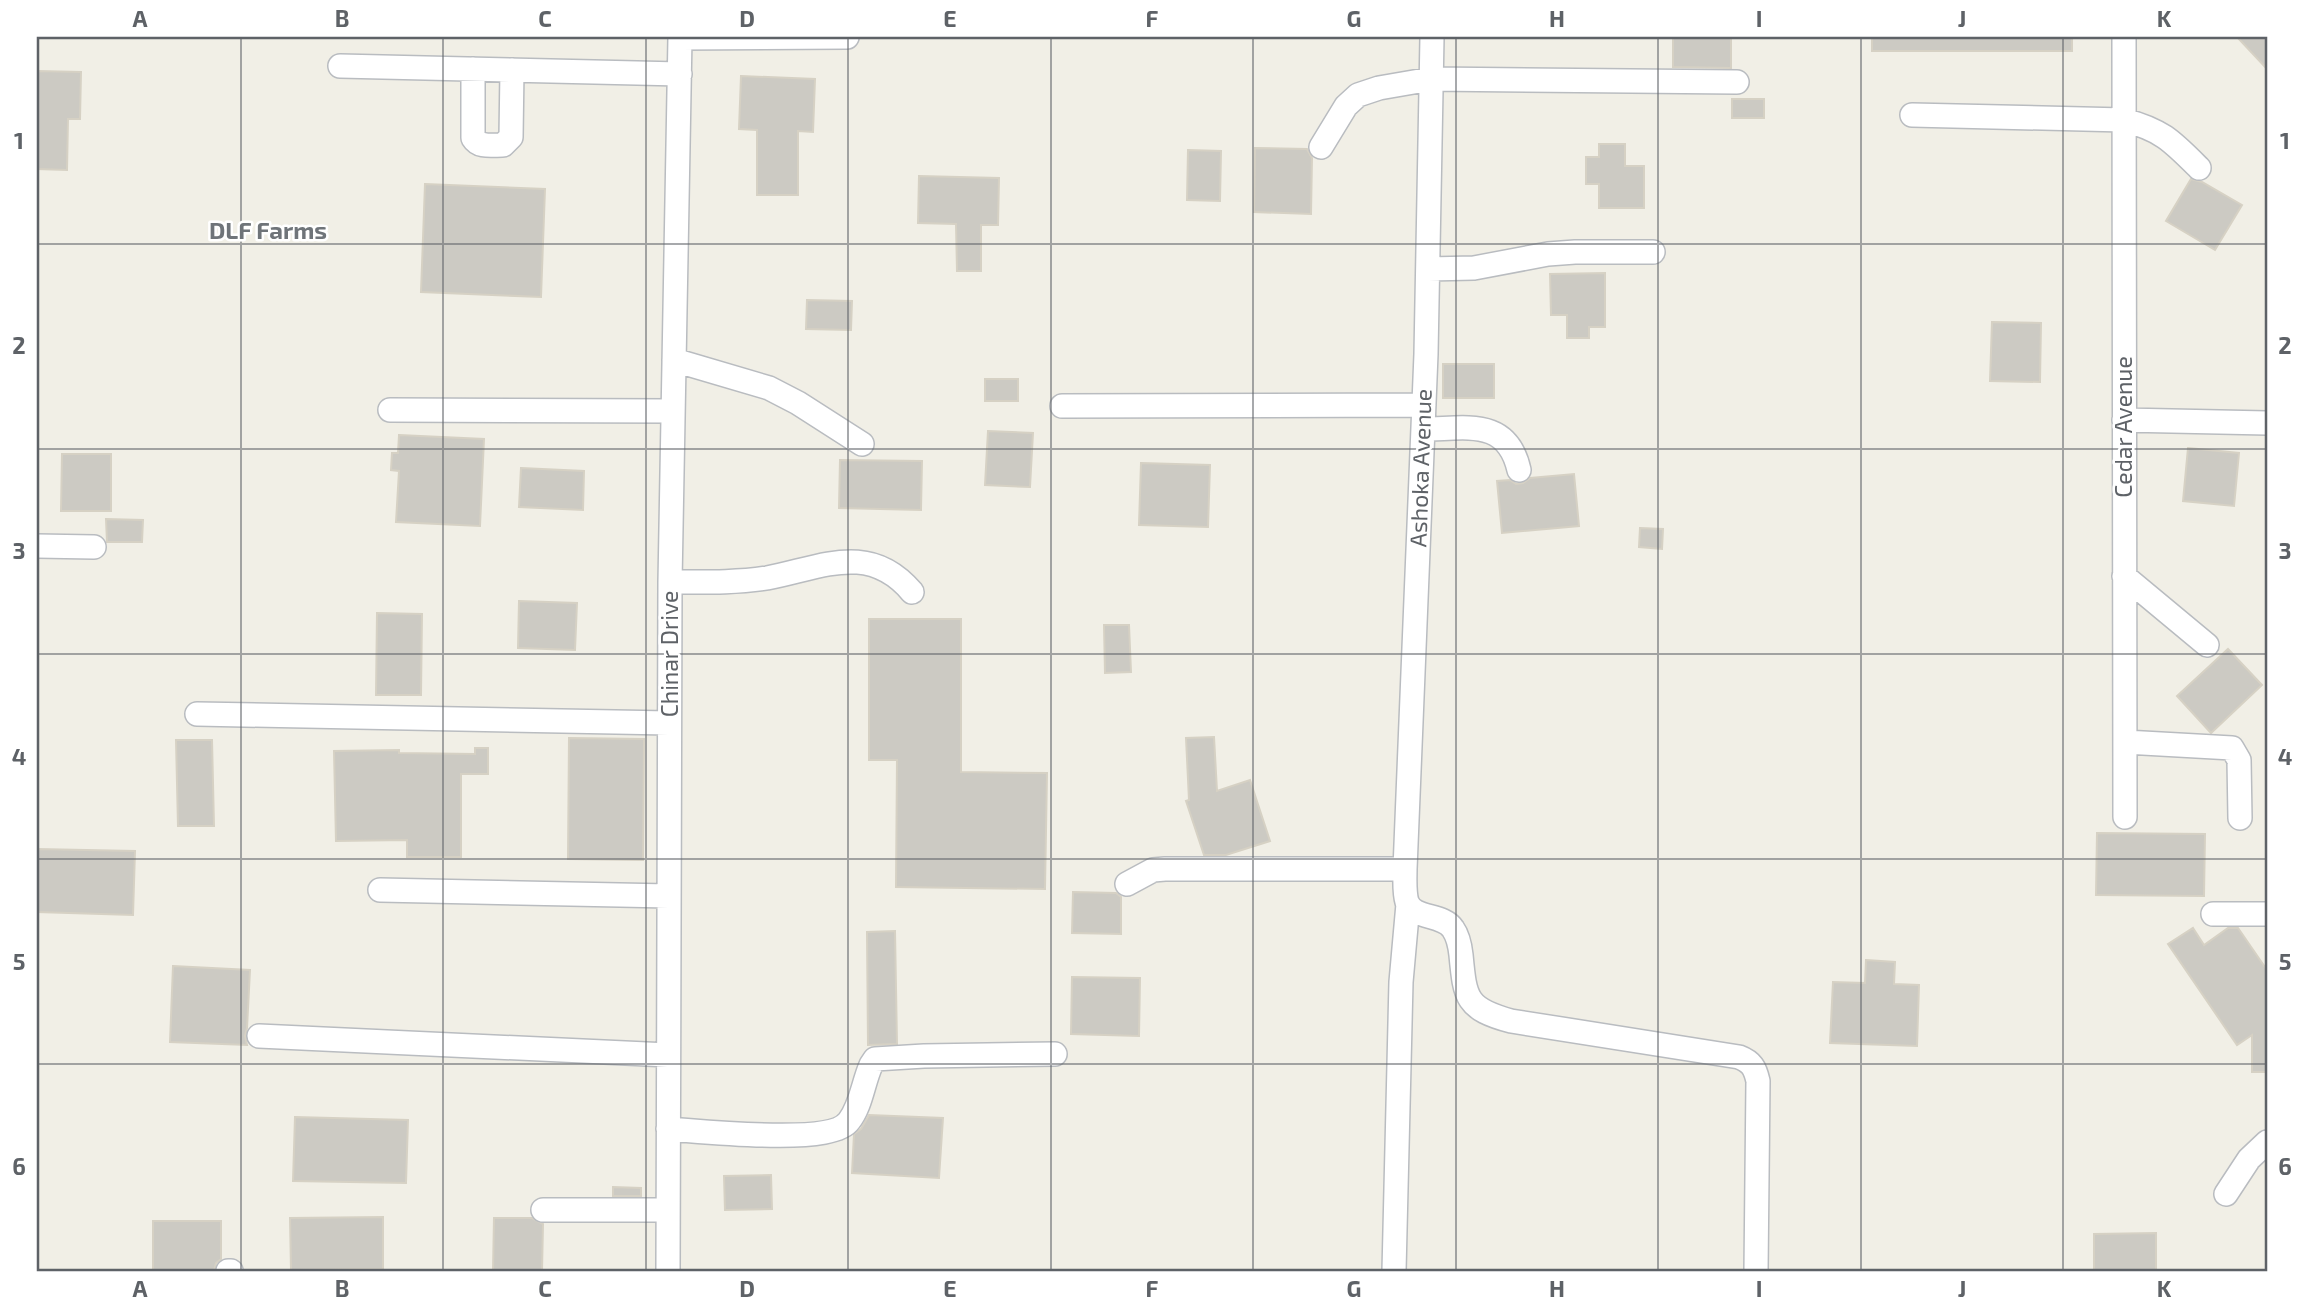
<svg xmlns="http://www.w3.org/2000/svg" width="2304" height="1308" font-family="'Exo 2',sans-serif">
	<rect width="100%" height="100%" fill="#f1efe6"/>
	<path fill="#cccac3" stroke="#d6d1c4" stroke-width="2" d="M1673 37H1731V68L1673 67Z
		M1872 37H2072V51H1872Z
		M2237 37H2267V69Z
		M37 71 81 72 80 119H68L67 170 37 169Z
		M741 76 815 79 813 132 798 131V195H757V130L739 129Z
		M1732 99H1764V118H1732Z
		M1599 144H1625V166H1644V208H1599V184H1586V157H1599Z
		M1255 148 1307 149 1312 158 1311 214 1254 212Z
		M1188 150 1221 151 1220 201 1187 200Z
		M919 176 999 178 998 225H981V271H957L956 224 918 223Z
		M2191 179 2202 182 2242 205 2215 250 2166 221Z
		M425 184 545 189 541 297 421 292Z
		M1605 273V327H1589V338H1567V315H1551L1550 274Z
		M807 300 852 301 851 330 806 329Z
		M1992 322 2041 323 2040 382 1990 381Z
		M1443 364H1494V398H1443Z
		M985 379H1018V401H985Z
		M988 431 1033 433 1030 487 985 485Z
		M399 435 484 439 480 526 396 522 399 471 391 470 392 453H398Z
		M2188 448 2239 453 2234 506 2183 501Z
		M62 454H111V511H61Z
		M840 460 922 461 921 510 839 508Z
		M1141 463 1210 465 1208 527 1139 525Z
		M521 468 584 471 583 510 519 507Z
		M1574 474 1579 526 1502 533 1497 481 1510 480 1516 484 1523 483 1530 478Z
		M106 519 143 520 142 542H107Z
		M1640 528 1663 529 1662 549 1639 547Z
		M519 601 577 603 575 650 518 648Z
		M377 613 422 614 421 695H376Z
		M869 619H961V772L1047 773 1045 889 896 887 897 760H869Z
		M1104 625H1129L1131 672 1105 673Z
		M2228 649 2262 685 2211 733 2177 696Z
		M1214 737 1217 791 1250 780 1270 841 1226 855H1204L1186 801 1189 800 1186 738Z
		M569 738 644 739 643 860 568 859Z
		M176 740H212L214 826H178Z
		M475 748H488V774H461V857H407V840L336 841 334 751 399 750V753L475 754Z
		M2097 833 2205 834 2204 896 2096 895Z
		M37 849 135 851 133 915 37 912Z
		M1073 892 1116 893 1121 897V934L1072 933Z
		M2193 928 2204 945 2228 928H2238L2267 970V1072H2252V1035L2237 1045 2168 944Z
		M895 931 897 1044 868 1045 867 932Z
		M1866 960 1895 962 1894 984 1919 985 1917 1046 1830 1043 1833 982 1865 983Z
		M173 966 250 970 247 1028 245 1036 247 1045 170 1042Z
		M1072 977 1140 978 1139 1036 1071 1034Z
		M869 1115 943 1118 939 1178 852 1173 854 1134 861 1129Z
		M295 1117 408 1120 406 1183 293 1181Z
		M771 1175 772 1209 725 1210 724 1176Z
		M613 1187 641 1188V1196H613Z
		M383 1217V1269L291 1270 290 1218Z
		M494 1218H532L543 1224 542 1271H493Z
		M153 1221H221V1259L216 1263 214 1271H153Z
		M2156 1233V1271H2094V1234Z"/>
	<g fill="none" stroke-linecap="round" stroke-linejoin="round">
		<g stroke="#b9bcc0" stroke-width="26">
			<path id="minor" d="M1432 37 1426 354 1405 869C1405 879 1404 892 1407 902 1414 920 1443 913 1453 929 1458 936 1460 946 1461 955 1465 998 1466 1009 1511 1021L1739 1057C1752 1062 1755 1068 1758 1081L1756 1271
				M2124 37 2125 817
				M680 38 847 37
				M340 66 680 74
				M473 69V138C479 148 492 145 503 145L511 137 512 70
				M1912 115 2124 120C2162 130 2172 141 2199 168
				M1321 147 1346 106 1358 95 1379 88 1431 79 1737 82
				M1428 269 1474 268 1548 254 1575 252H1653
				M674 360 769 388 798 403 862 444
				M1062 406 1424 405
				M390 410 673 411
				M2124 420 2267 423
				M1423 429C1466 429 1507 417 1519 470
				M37 546 94 547
				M2124 576 2207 645
				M670 582C702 582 735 583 767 578 821 568 869 541 912 592
				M197 714 669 723
				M2125 742 2232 748 2239 760 2240 818
				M1127 884 1153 870 1165 869H1405
				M380 890 669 896
				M2213 914H2267
				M259 1036 668 1055
				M668 1129C701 1131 831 1146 849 1121 861 1106 863 1083 871 1065L875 1059 924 1056 1055 1054
				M2226 1194 2249 1159 2267 1142
				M543 1210H668
				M228 1271H231
				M668 1271 670 582 680 37
				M1394 1271 1401 982 1408 904"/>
		</g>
		<use href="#minor" stroke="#fff" stroke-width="23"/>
	</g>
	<path fill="none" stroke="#5e6267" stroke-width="2" stroke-opacity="0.55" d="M241 37V1271M443 37V1271M646 37V1271M848 37V1271M1051 37V1271M1253 37V1271M1456 37V1271M1658 37V1271M1861 37V1271M2063 37V1271M37 244H2267M37 449H2267M37 654H2267M37 859H2267M37 1064H2267"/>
	<g text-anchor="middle" stroke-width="5" stroke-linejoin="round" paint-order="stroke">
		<g font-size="23" fill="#5e6267" stroke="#fff">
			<text transform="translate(2124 427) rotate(-90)" y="8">Cedar Avenue</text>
			<text transform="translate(1421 468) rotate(-88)" y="8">Ashoka Avenue</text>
			<text transform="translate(670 654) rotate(-90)" y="8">Chinar Drive</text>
		</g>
		<g font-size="24" font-weight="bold" fill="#6f7479" stroke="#fff">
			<text x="268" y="239">DLF Farms</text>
		</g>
	</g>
	<rect width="2304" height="1308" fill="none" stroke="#ffffff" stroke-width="77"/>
	<rect x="38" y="38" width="2228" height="1232" fill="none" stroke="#5e6267" stroke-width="2.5"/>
	<g font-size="23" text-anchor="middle" font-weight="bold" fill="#5e6267">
		<text x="140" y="27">A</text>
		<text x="342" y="27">B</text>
		<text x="545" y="27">C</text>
		<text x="747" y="27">D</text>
		<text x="950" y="27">E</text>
		<text x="1152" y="27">F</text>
		<text x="1354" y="27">G</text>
		<text x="1557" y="27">H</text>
		<text x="1759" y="27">I</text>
		<text x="1962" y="27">J</text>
		<text x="2164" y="27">K</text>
		<text x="19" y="149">1</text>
		<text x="2285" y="149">1</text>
		<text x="19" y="354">2</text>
		<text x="2285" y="354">2</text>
		<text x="19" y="559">3</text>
		<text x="2285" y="559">3</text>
		<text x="19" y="765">4</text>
		<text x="2285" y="765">4</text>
		<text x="19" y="970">5</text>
		<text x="2285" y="970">5</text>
		<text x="19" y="1175">6</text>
		<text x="2285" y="1175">6</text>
		<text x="140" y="1297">A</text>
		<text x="342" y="1297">B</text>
		<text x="545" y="1297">C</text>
		<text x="747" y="1297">D</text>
		<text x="950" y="1297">E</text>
		<text x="1152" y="1297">F</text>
		<text x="1354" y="1297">G</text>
		<text x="1557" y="1297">H</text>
		<text x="1759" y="1297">I</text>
		<text x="1962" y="1297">J</text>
		<text x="2164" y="1297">K</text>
	</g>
</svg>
